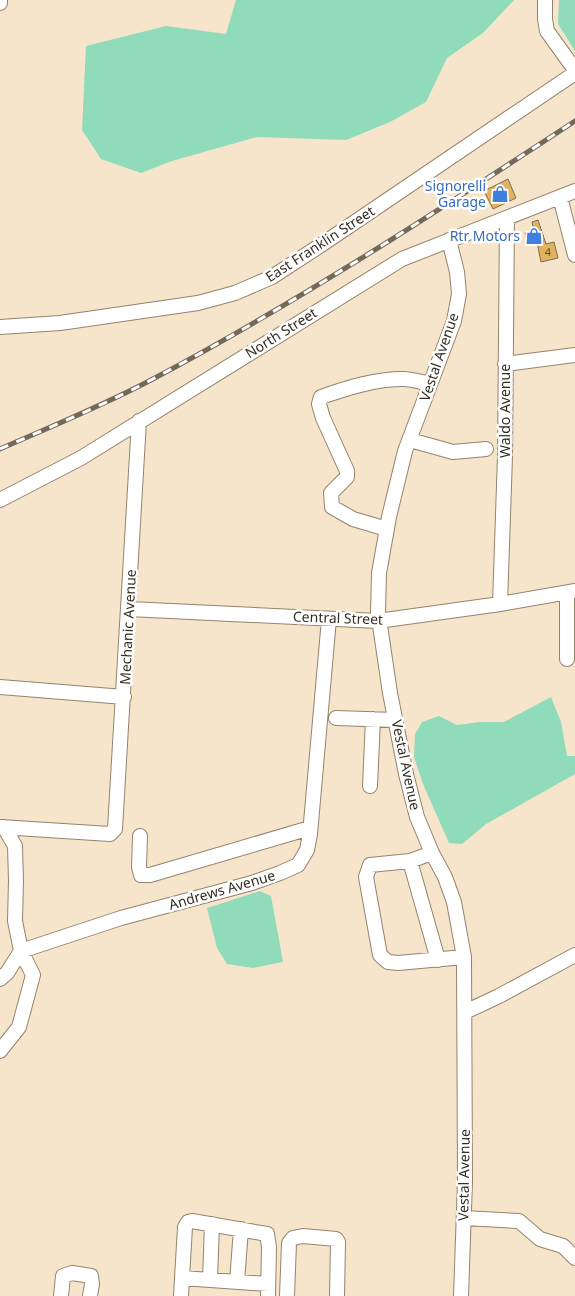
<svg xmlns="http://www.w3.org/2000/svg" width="575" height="1296" font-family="'Noto Sans',sans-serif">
	<rect width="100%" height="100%" fill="#f6e5cb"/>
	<path fill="#90dbb9" d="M236 0H514L483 33 447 58 426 102 390 122 346 140 257 137 172 161 141 173 101 159 82 130 86 46 166 26 226 34Z
		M559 0H575V51L558 24Z
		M551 697 561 722 567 756H575V774L486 824 462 844 449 843 423 784 414 757 415 734 422 722 439 716 457 725 480 722H504Z
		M260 891 271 896 283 962 253 968 227 964 217 948 207 908Z"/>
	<path fill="#e1b25f" stroke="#7b6d55" d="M508 179 516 198 493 209 484 191Z
		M538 220 546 244 554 242 558 258 541 262 537 242 528 244 525 233 534 231 532 222Z"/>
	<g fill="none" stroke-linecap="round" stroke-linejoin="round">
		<g stroke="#93846c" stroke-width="16">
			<path id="minor" d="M545 0V19L547 31 575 70
				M0 3V0
				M560 197 575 255
				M449 240 457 272 459 294 454 321 405 451 389 517 379 573 378 612 390 693 406 774 417 817 432 853 445 877 454 902 464 957 465 1181 461 1296
				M0 327 60 323 198 303 235 293 272 277 324 243 575 73
				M505 364 575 355
				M410 440 453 452 486 449
				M0 500 81 458 402 259 575 191
				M387 529 353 519 332 507 331 493 347 477V471L323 418 319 404 321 397C347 388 375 379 403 379 412 379 421 382 430 384
				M567 593V659
				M500 604 505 456 507 218
				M129 609 378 621 500 604 575 591
				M0 687 124 697
				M336 718 395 720
				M370 786 373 719
				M0 827 110 834 115 829 139 421
				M140 836 139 867 141 875H150L310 828
				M432 853 410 861 370 865 366 877 380 955 388 962 398 963 464 957
				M410 861 438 960
				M21 951 121 918 252 883 280 873 298 865 307 850 310 834 329 619
				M0 979 7 973 21 951
				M465 1012 499 996 575 955
				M0 1051 19 1027 33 975 21 951 15 921 16 881 15 846 4 827
				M464 1218 519 1221 540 1239 563 1246 575 1258
				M182 1278 268 1284
				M210 1280 212 1224
				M237 1282 241 1229
				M61 1296 63 1276 72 1273 91 1276 92 1284 90 1296
				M181 1296 185 1227 188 1222 192 1221 267 1234 269 1247 268 1296
				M287 1296 289 1243 293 1238 303 1236 336 1239 338 1242 337 1296"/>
		</g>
		<use href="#minor" stroke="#fff" stroke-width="14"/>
		<g stroke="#72695a" stroke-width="5">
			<path id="rail" d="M0 449C50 427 102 406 151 380 298 302 436 212 575 121"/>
		</g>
		<use href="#rail" stroke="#fff" stroke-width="3" stroke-dasharray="9" stroke-linecap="butt"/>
	</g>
	<defs>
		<g id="shop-bare" transform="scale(1.35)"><path d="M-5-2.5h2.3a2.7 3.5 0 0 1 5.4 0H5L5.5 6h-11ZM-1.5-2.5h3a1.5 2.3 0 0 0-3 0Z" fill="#3f7fe0" stroke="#fff" stroke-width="2.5" paint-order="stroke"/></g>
	</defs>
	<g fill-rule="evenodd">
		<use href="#shop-bare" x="500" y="194"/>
		<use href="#shop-bare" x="534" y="236"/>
	</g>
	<g text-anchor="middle" stroke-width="5" stroke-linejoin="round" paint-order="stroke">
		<g font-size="11" fill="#5e4e32">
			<text x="548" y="256">4</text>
		</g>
		<g font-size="14" fill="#366cbe" stroke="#fff" text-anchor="end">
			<text x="486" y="191">Signorelli<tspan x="486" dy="16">Garage</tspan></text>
			<text x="520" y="241">Rtr Motors</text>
		</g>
		<g font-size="14" fill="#332d23" stroke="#fff">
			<text transform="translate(320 244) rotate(-33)" y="5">East Franklin Street</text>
			<text transform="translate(281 333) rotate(-32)" y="5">North Street</text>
			<text transform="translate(439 357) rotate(-71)" y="5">Vestal Avenue</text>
			<text transform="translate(505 411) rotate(-90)" y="5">Waldo Avenue</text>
			<text transform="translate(338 618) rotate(2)" y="5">Central Street</text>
			<text transform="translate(128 627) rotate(-87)" y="5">Mechanic Avenue</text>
			<text transform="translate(406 765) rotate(78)" y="5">Vestal Avenue</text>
			<text transform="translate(222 890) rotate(-16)" y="5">Andrews Avenue</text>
			<text transform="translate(464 1175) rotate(-89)" y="5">Vestal Avenue</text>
		</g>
	</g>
</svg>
